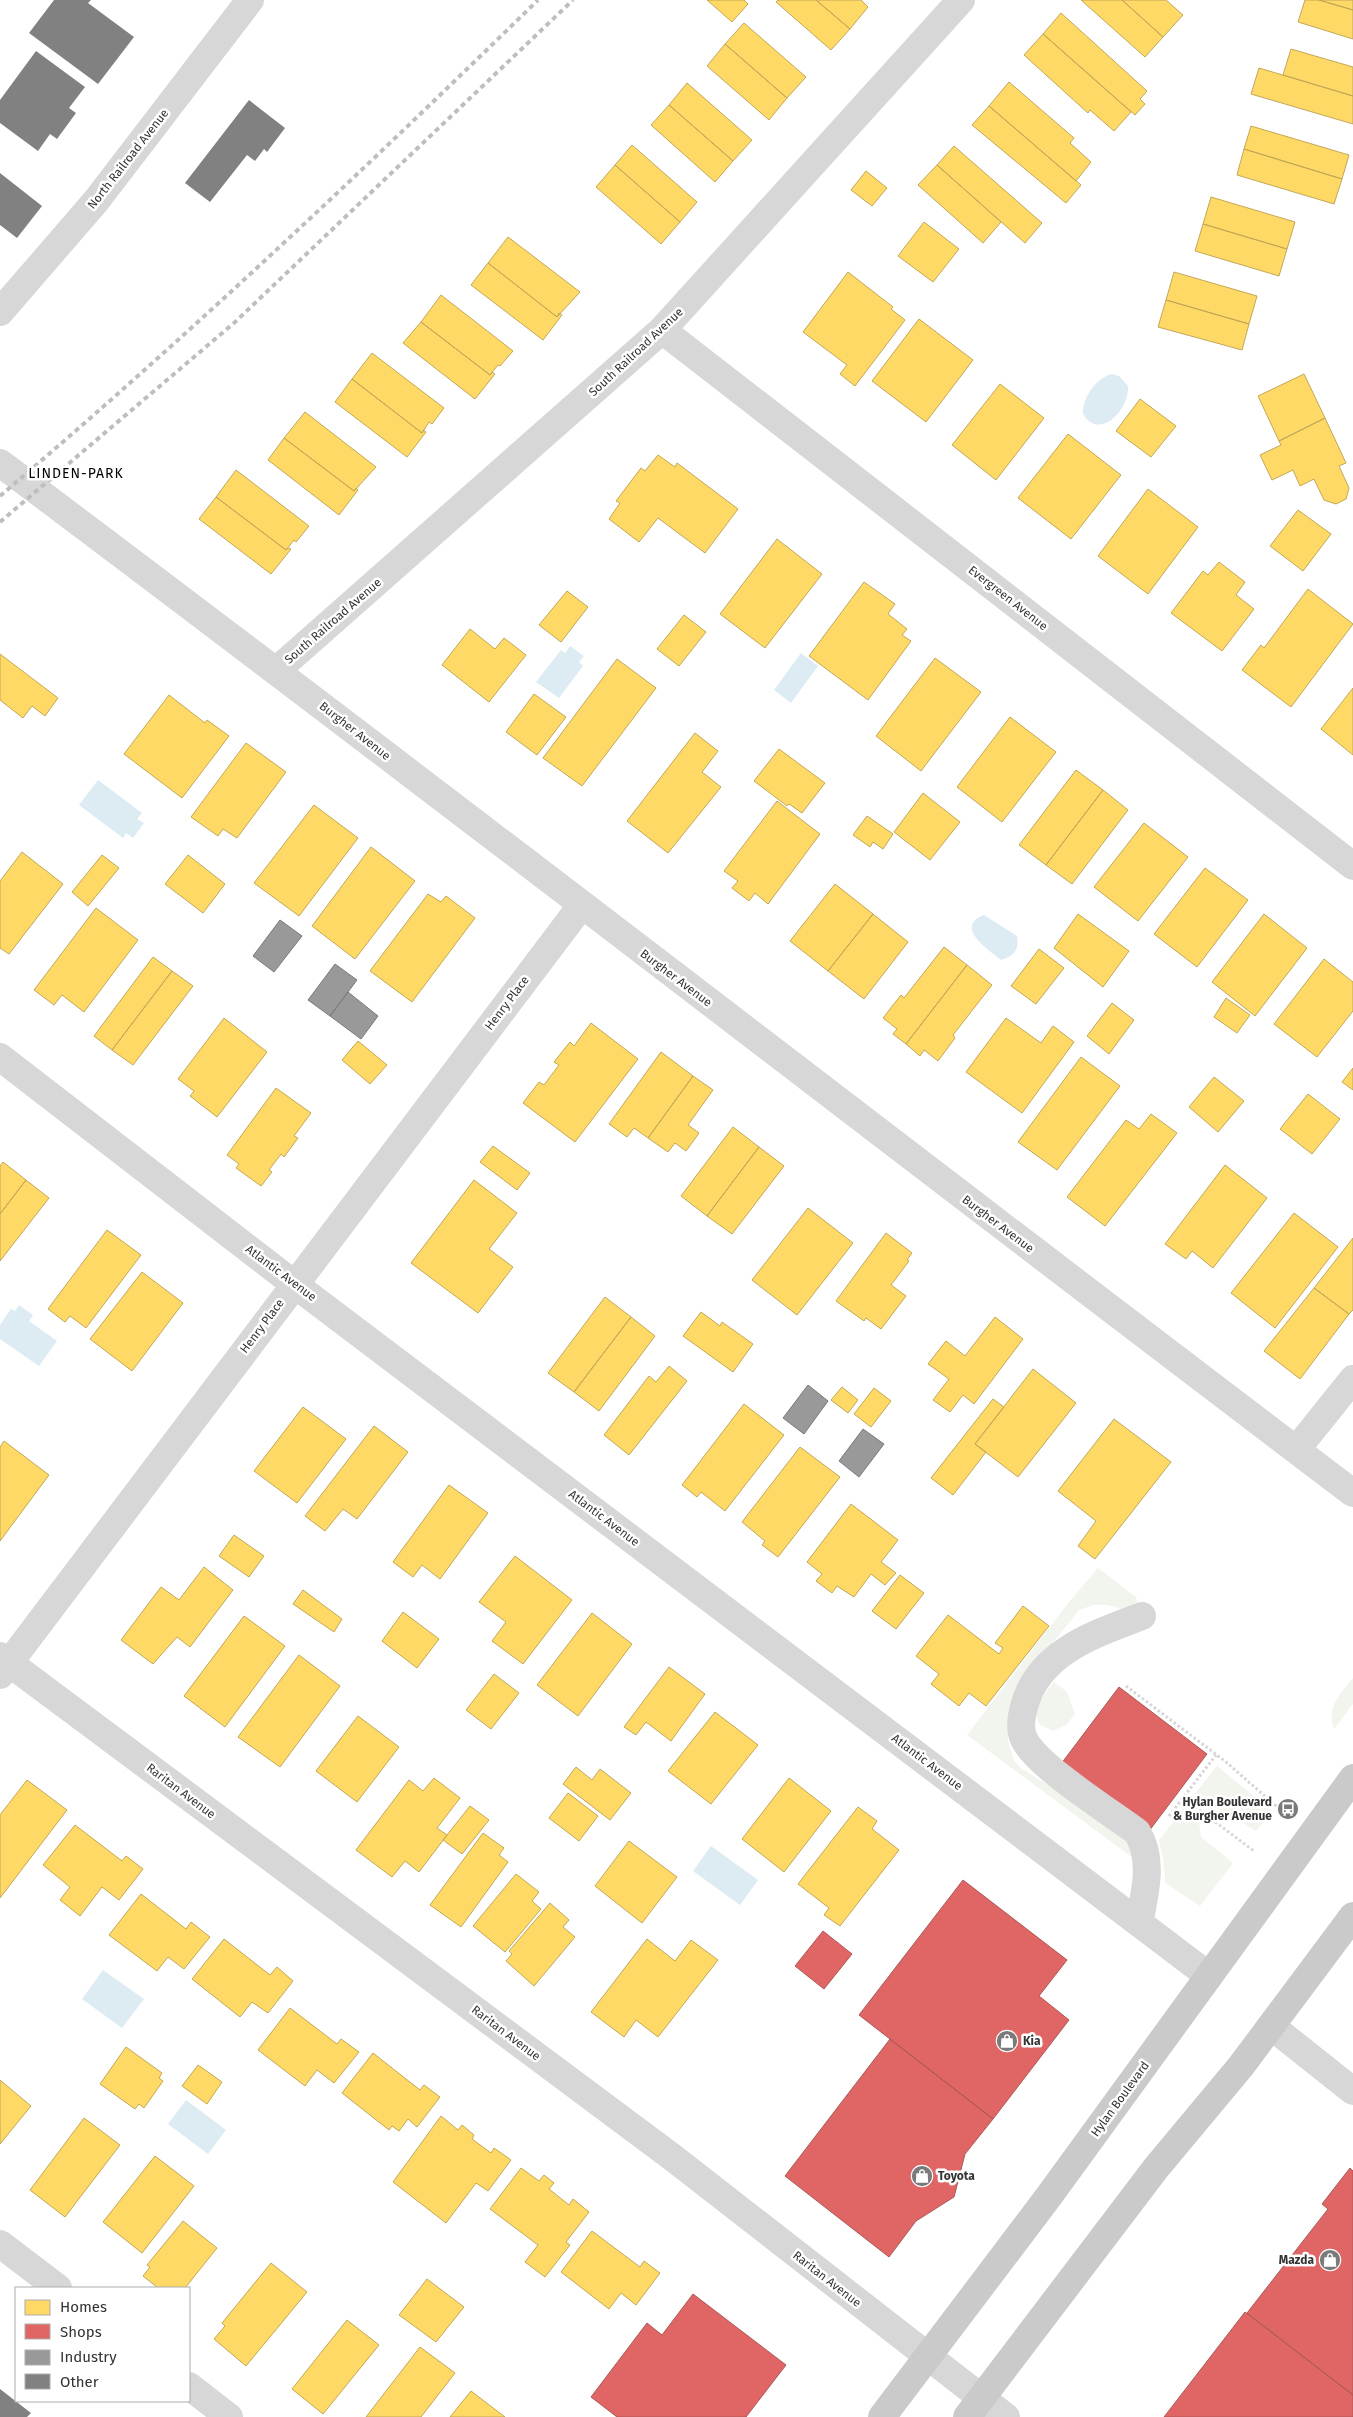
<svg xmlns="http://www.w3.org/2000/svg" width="1353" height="2417" font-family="'Fira Sans',sans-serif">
	<rect width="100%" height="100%" fill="#fff"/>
	<path fill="#f1f5ed" d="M1098 1568 1136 1597 1138 1605 1126 1610 1108 1605H1094L1079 1610 1036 1664 1009 1727 1008 1741 1014 1761 1022 1769 1052 1787 1130 1839 1133 1858 967 1735 1069 1602Z
		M1353 1678V1704L1334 1729C1326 1707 1340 1694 1353 1678Z
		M1054 1682 1067 1692 1075 1714 1066 1725 1053 1731 1040 1725C1030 1710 1045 1694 1054 1682Z
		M1217 1766 1272 1811 1256 1831 1222 1810 1207 1804 1194 1795Z
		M1186 1806 1198 1816 1201 1837 1233 1863 1200 1906 1165 1883 1164 1864 1159 1840Z"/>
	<path fill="#ddebf3" d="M1112 374 1119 376 1128 386C1130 408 1100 442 1083 414 1082 398 1097 377 1112 374Z
		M570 646 584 656 579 662 583 666 559 698 536 682 561 650 565 653Z
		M801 653 818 666 791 703 774 690Z
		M98 780 142 813 137 819 144 823 133 838 126 833 123 838 79 805Z
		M984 915 1017 936C1019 950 1015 956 1001 960 989 950 953 927 984 915Z
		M19 1305 33 1315 29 1321 57 1341 39 1366 0 1339V1325L11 1309 15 1311Z
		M711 1846 758 1880 740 1905 693 1871Z
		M103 1970 144 1999 122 2028 82 1999Z
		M186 2100 226 2130 208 2154 168 2124Z"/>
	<path fill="#ffd966" stroke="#c2a757" d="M707 0H744L748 4 732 22Z
		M778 0H816L850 29 831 50 776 2Z
		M816 0H861L868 7 850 29Z
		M1081 0H1122L1163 37 1145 57Z
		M1122 0H1166L1183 15 1163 37Z
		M1305 0H1319L1353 10V39L1298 22Z
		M1319 0H1353V10Z
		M1061 13 1147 91 1140 99 1145 104 1135 115 1043 34Z
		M744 23 806 77 787 98 725 44Z
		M1043 34 1131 112 1114 131 1090 110 1088 113 1024 55Z
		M725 44 787 98 769 120 707 66Z
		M1291 49 1353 67V96L1283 75Z
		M1259 68 1353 96V124L1251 94Z
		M1009 82 1074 138 1070 143 1091 162 1076 181 989 106Z
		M687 83 752 140 733 161 669 105Z
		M669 105 733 161 715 182 651 125Z
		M989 106 1081 185 1066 203 972 125Z
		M1251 126 1349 155 1342 179 1244 149Z
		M632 145 697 202 680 222 615 165Z
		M954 146 1042 223 1025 243 937 165Z
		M1244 149 1342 179 1334 204 1237 175Z
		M615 165 680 222 661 244 596 187Z
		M937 165 1001 222 983 243 918 185Z
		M866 171 887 188 872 206 851 190Z
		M1211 197 1295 222 1287 249 1203 224Z
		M924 222 959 249 933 282 898 256Z
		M1203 224 1287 249 1279 276 1195 251Z
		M508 237 580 292 557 317 488 263Z
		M488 263 557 317 559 313 562 315 543 340 471 285Z
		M848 272 893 307 891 309 905 320 855 386 840 374 847 365 803 332Z
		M1174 272 1257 296 1249 324 1166 300Z
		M441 295 513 351 500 366 498 365 490 375 421 322Z
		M1166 300 1249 324 1242 350 1158 327Z
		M919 319 973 360 926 422 872 381Z
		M421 322 490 375 492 372 495 374 475 399 403 343Z
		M372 353 444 408 432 424 429 422 422 433 352 379Z
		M1304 374 1325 418 1279 441 1258 396Z
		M352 379 422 433 423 430 426 432 407 457 335 402Z
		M1000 384 1044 418 996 480 952 445Z
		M1140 399 1176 426 1151 457 1116 431Z
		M305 412 376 467 354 491 284 438Z
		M1325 418 1346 463 1339 466 1349 488 1346 499 1336 504 1324 500 1314 479 1300 486 1293 470 1272 480 1260 455 1281 445 1279 441Z
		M1068 434 1121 475 1071 539 1018 498Z
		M284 438 354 491 356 488 358 490 339 515 268 460Z
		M658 455 675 467 677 463 738 509 705 553 658 518 639 542 609 519 620 503 616 501 641 468 645 471Z
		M236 470 309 526 296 542 294 540 286 550 216 497Z
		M1148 489 1198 527 1148 594 1098 556Z
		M216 497 286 550 288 548 291 549 271 574 199 519Z
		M1298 510 1331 534 1303 571 1270 546Z
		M777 539 822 574 765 648 720 614Z
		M1219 562 1245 582 1236 595 1254 609 1222 651 1171 613 1203 571 1208 575Z
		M864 582 895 604 888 614 907 629 902 635 911 641 868 700 809 656Z
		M1308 589 1353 624 1291 707 1242 670 1261 645 1264 648Z
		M567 591 588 607 561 642 539 625Z
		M684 615 706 632 679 666 657 649Z
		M470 629 495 649 504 638 526 655 489 702 442 665Z
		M0 654 58 698 45 716 32 706 23 718 0 700Z
		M935 658 981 692 921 771 876 736Z
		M617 659 656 688 582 786 543 758Z
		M1353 688V755L1321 729Z
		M534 694 566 717 537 755 506 732Z
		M169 695 205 723 207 720 229 736 182 798 124 754Z
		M1010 717 1056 752 1002 822 957 787Z
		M695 733 718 751 702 772 721 787 668 853 627 821Z
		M246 743 286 772 237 838 223 829 218 836 191 817Z
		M779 749 825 783 802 813 789 804 787 806 754 781Z
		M1076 770 1103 790 1046 865 1019 845Z
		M1103 790 1128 810 1072 884 1046 865Z
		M923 793 960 822 930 860 894 832Z
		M777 801 820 834 768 904 755 893 749 901 732 888 738 881 724 871Z
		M314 805 358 838 299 916 254 883Z
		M867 816 893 834 883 849 873 842 870 847 853 835Z
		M1144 823 1188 857 1138 921 1094 887Z
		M371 847 415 881 355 959 312 926Z
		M22 852 63 884 9 954 0 948V881Z
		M102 855 119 868 88 906 72 892Z
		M188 855 225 884 203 913 165 884Z
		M1205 868 1248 900 1197 967 1154 934Z
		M835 884 873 914 828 971 790 941Z
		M428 894 441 902 446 896 475 918 412 1002 370 971Z
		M96 908 138 940 84 1012 62 995 54 1005 34 990Z
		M873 914 908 942 864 999 828 971Z
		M1078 914 1129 951 1103 987 1054 948Z
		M1264 914 1307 948 1255 1016 1212 982Z
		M944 947 967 965 906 1044 893 1034 897 1029 883 1018 901 995 904 998Z
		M1039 949 1064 968 1036 1004 1011 986Z
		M153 957 172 971 112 1050 94 1036Z
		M1324 959 1353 982V1011L1317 1057 1274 1024Z
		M967 965 992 985 953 1035 955 1038 938 1061 924 1050 920 1056 906 1044Z
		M172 971 193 986 133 1065 112 1050Z
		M1226 998 1250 1015 1237 1033 1214 1017Z
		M1112 1003 1134 1020 1109 1054 1087 1036Z
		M224 1018 267 1052 217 1117 190 1096 194 1091 178 1079Z
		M1006 1018 1041 1043 1053 1026 1074 1042 1022 1113 966 1072Z
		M591 1023 638 1059 575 1142 523 1103 539 1082 544 1085 559 1065 554 1062 570 1042 574 1046Z
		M358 1041 387 1065 370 1084 342 1060Z
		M661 1052 693 1076 648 1138 634 1128 627 1137 609 1124Z
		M1081 1057 1120 1086 1057 1170 1018 1142Z
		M1353 1068V1090L1342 1082Z
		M693 1076 713 1090 688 1125 699 1133 686 1151 675 1143 668 1152 648 1138Z
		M1214 1077 1244 1101 1218 1132 1189 1107Z
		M276 1088 311 1113 294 1136 298 1138 284 1157 281 1154 269 1170 272 1172 261 1186 236 1168 239 1164 227 1155Z
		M1308 1094 1340 1119 1312 1154 1280 1129Z
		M1151 1114 1177 1133 1105 1226 1067 1197 1126 1120 1139 1129Z
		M733 1127 759 1147 707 1216 681 1196Z
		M493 1146 530 1173 517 1190 480 1162Z
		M759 1147 784 1166 732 1234 707 1216Z
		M3 1162 26 1180 0 1214V1166Z
		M1225 1165 1267 1198 1213 1268 1192 1251 1186 1259 1165 1244Z
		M26 1180 49 1198 0 1261V1214Z
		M474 1180 517 1213 489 1249 513 1267 478 1313 411 1263Z
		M808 1208 853 1243 797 1315 752 1280Z
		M1294 1213 1338 1247 1275 1328 1231 1293Z
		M107 1230 141 1255 86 1328 70 1316 65 1322 48 1309Z
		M886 1233 912 1253 907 1260 909 1261 891 1285 906 1296 881 1329 866 1318 864 1321 836 1301Z
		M1353 1238V1310L1349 1314 1314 1288Z
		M142 1272 183 1303 132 1371 90 1339Z
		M1314 1288 1349 1314 1300 1379 1264 1351Z
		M605 1297 631 1317 574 1392 548 1373Z
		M701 1312 720 1326 722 1322 753 1344 733 1372 683 1336Z
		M631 1317 655 1336 599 1411 574 1392Z
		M995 1317 1023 1339 974 1404 963 1395 950 1412 933 1400 949 1379 928 1364 946 1341 965 1356Z
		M669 1366 687 1381 629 1455 604 1435 649 1376 656 1382Z
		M1033 1369 1076 1403 1018 1477 975 1444Z
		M842 1387 858 1400 848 1413 831 1400Z
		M874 1388 891 1401 871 1427 854 1414Z
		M993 1399 1004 1407 975 1444 986 1452 953 1495 931 1478Z
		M744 1404 784 1435 725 1511 701 1492 697 1497 682 1485Z
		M303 1407 346 1439 297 1503 254 1471Z
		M1114 1419 1171 1462 1095 1559 1078 1546 1096 1521 1058 1491Z
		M374 1426 408 1452 357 1519 343 1509 325 1531 305 1516Z
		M4 1441 49 1475 0 1541V1447Z
		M800 1447 840 1477 778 1557 762 1545 765 1541 742 1522Z
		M449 1485 488 1513 440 1579 422 1565 413 1577 393 1562Z
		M851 1504 898 1540 881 1562 896 1573 885 1585 871 1574 854 1597 837 1586 832 1593 816 1581 822 1574 807 1562Z
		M234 1535 264 1556 249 1577 219 1556Z
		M515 1556 572 1600 523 1664 492 1641 506 1622 479 1602Z
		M204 1567 233 1590 190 1647 177 1637 153 1664 121 1640 161 1587 179 1600Z
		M900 1575 924 1593 896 1629 872 1611Z
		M303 1590 342 1619 334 1632 293 1604Z
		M1023 1606 1049 1626 986 1706 969 1693 959 1706 931 1684 939 1674 916 1656 948 1615 999 1654 1003 1648 995 1643Z
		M403 1612 439 1639 417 1668 382 1641Z
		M592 1613 632 1644 578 1716 537 1685Z
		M244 1616 285 1646 225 1727 184 1696Z
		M299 1655 340 1686 280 1767 238 1737Z
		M669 1667 705 1694 671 1741 646 1722 636 1735 624 1727Z
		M494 1674 519 1693 491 1729 466 1710Z
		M715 1712 758 1745 711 1804 668 1771Z
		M358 1716 399 1747 357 1802 316 1771Z
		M576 1767 592 1780 600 1769 631 1793 610 1820 563 1784Z
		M434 1778 460 1798 437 1828 447 1835 419 1872 405 1861 392 1877 356 1850 409 1780 423 1791Z
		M789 1778 831 1811 784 1872 742 1839Z
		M27 1780 67 1810 0 1898V1815Z
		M568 1793 598 1816 579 1841 549 1818Z
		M470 1806 489 1820 462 1854 443 1840Z
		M858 1807 877 1821 872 1829 899 1850 840 1926 824 1915 829 1908 798 1884Z
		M75 1825 122 1861 126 1856 143 1869 119 1900 102 1887 80 1916 60 1900 70 1887 43 1865Z
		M483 1833 504 1848 499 1855 508 1862 461 1927 430 1905Z
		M629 1841 677 1877 642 1923 595 1886Z
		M516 1874 539 1892 532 1901 541 1909 505 1952 473 1926Z
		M141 1894 186 1929 191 1922 210 1937 184 1969 168 1957 157 1971 109 1935Z
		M550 1903 569 1920 563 1927 575 1937 534 1986 506 1961 512 1954 509 1951Z
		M224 1939 270 1975 277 1967 293 1981 268 2013 252 2002 240 2017 192 1979Z
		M647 1939 675 1961 691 1940 718 1960 658 2037 636 2020 624 2037 591 2012Z
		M290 2008 337 2044 341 2039 359 2052 334 2083 317 2070 305 2086 258 2050Z
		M126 2047 162 2073 159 2078 163 2081 144 2108 139 2104 135 2109 100 2084Z
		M373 2053 420 2090 424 2085 440 2097 417 2127 408 2119 399 2131 392 2126 389 2130 342 2093Z
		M198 2065 222 2082 207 2104 182 2086Z
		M0 2080 31 2106 0 2144Z
		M441 2116 458 2130 462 2125 474 2135 472 2139 491 2153 494 2148 511 2160 488 2191 476 2183 446 2223 393 2182Z
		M84 2118 120 2145 65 2217 30 2190Z
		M155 2156 194 2186 142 2253 103 2222Z
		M521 2168 539 2181 544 2175 554 2183 549 2189 569 2205 573 2199 589 2212 566 2242 570 2245 545 2277 525 2262 538 2245 490 2209Z
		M183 2221 217 2248 185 2288H158L143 2276 150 2267 147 2265Z
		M592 2231 640 2267 644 2261 660 2273 636 2305 621 2293 609 2309 561 2272Z
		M271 2263 307 2292 246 2366 214 2339 225 2326 222 2323Z
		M427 2279 464 2307 436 2342 399 2315Z
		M347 2320 379 2345 323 2414 292 2389Z
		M420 2347 455 2373 421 2417H366Z
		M471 2391 505 2417H450Z"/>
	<path fill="#e06666" stroke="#ac5757" d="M1119 1687 1207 1754 1149 1831 1061 1764Z
		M963 1880 1067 1960 1039 1996 1069 2020 993 2119 859 2015Z
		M823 1931 852 1954 824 1989 795 1966Z
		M890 2039 993 2119 965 2154 954 2197 916 2221 889 2257 785 2176Z
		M1350 2168 1353 2171V2395L1247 2313 1328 2209 1322 2204Z
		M693 2294 786 2365 746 2417H617L591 2397 647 2323 662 2335Z
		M1245 2312 1353 2395V2417H1164Z"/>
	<path fill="#999" stroke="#7a7a7a" d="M280 920 302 936 274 972 253 956Z
		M335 964 357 980 330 1016 308 1000Z
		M348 992 378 1016 361 1039 330 1016Z
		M808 1385 828 1401 804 1434 783 1418Z
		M863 1429 884 1444 859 1477 839 1461Z"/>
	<path fill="#818181" d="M54 0H91L88 3 134 37 98 84 29 33Z
		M36 51 85 87 69 108 76 113 57 139 50 134 38 151 0 123V100Z
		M249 100 285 128 267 152 264 149 255 161 247 155 210 202 185 183Z
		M0 173 42 206 17 238 0 225Z
		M0 2389 31 2413 27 2417H0Z"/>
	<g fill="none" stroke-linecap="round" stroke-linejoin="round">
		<path stroke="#d6d6d6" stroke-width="3" stroke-dasharray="2.5 2.5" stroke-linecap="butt" d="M1126 1686 1226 1762 1283 1812
			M1183 1798 1254 1851
			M1169 1816 1216 1755"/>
		<path stroke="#d7d7d7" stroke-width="28" d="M0 312 96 201 250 0
			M662 330 1353 866
			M0 463C454 803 901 1151 1353 1493
			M277 670 662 330 961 0
			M0 1057 294 1284 1209 1976
			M1296 1450 1353 1379
			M0 1656 672 2157 1006 2417
			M0 1675 581 906
			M1139 1923C1145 1893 1154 1859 1137 1832 1110 1812 1040 1768 1025 1741 1019 1731 1021 1718 1024 1707 1038 1652 1095 1634 1142 1616
			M1271 2026 1353 2091
			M0 2244 58 2288
			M189 2386 229 2417"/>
		<path stroke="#cacaca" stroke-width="28" d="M882 2417 1049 2196 1353 1778
			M967 2417 1156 2168 1241 2066 1353 1916"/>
		<path stroke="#bebebe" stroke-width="4" stroke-dasharray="5 4" stroke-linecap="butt" d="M0 496C186 338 364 170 538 0
			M0 522 234 323 573 0"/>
	</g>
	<defs>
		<g id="bus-disc" transform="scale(1.125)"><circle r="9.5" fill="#7a7a7a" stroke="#fff"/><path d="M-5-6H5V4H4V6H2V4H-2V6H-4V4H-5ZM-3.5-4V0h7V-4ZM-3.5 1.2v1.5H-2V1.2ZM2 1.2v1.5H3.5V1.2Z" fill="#fff"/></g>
		<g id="shop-disc" transform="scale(1.125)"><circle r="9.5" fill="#7a7a7a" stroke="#fff"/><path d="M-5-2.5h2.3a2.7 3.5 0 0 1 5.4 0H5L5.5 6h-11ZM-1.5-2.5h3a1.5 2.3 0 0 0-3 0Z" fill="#fff"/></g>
	</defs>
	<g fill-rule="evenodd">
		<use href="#bus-disc" x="1288" y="1809"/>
		<use href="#shop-disc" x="1007" y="2041"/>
		<use href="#shop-disc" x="922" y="2176"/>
		<use href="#shop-disc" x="1330" y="2260"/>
	</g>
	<g text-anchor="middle" stroke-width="5" stroke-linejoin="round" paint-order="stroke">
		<g font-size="12" fill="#333" stroke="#fff">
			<text transform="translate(128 159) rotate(-52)" y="4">North Railroad Avenue</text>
			<text transform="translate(636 352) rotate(-43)" y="4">South Railroad Avenue</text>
			<text transform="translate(1008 598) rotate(38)" y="4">Evergreen Avenue</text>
			<text transform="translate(333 621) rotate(-41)" y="4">South Railroad Avenue</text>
			<text transform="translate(355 731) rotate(38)" y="4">Burgher Avenue</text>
			<text transform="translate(676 978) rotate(37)" y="4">Burgher Avenue</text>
			<text transform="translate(507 1003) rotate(-53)" y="4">Henry Place</text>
			<text transform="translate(998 1224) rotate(37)" y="4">Burgher Avenue</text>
			<text transform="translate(281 1273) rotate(37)" y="4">Atlantic Avenue</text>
			<text transform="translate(262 1326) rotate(-53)" y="4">Henry Place</text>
			<text transform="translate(604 1518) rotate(37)" y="4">Atlantic Avenue</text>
			<text transform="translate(927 1762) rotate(37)" y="4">Atlantic Avenue</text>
			<text transform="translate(181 1791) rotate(37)" y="4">Raritan Avenue</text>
			<text transform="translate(506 2033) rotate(37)" y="4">Raritan Avenue</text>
			<text transform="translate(1120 2099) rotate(-54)" y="4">Hylan Boulevard</text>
			<text transform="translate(827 2279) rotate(38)" y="4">Raritan Avenue</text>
		</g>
		<g font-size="12" font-weight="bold" fill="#333" stroke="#fff" text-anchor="end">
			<text x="1272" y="1806">Hylan Boulevard<tspan x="1272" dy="14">&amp; Burgher Avenue</tspan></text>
			<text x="1023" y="2045" text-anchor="start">Kia</text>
			<text x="938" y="2180" text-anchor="start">Toyota</text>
			<text x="1314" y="2264">Mazda</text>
		</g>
		<g font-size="14" letter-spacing="1" fill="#000" stroke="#fff">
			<text x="76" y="478">LINDEN-PARK</text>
		</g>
	</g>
	<rect x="15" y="2287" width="175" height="115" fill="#ffffff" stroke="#adadad"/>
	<rect x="25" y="2300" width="25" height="15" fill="#ffd966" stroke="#adadad"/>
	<text x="60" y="2312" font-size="15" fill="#333333">Homes</text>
	<rect x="25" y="2324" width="25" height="15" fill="#e06666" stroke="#adadad"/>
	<text x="60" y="2337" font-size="15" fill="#333333">Shops</text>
	<rect x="25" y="2350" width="25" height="15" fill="#999999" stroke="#adadad"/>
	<text x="60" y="2362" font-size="15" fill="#333333">Industry</text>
	<rect x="25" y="2374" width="25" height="15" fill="#818181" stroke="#adadad"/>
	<text x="60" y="2387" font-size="15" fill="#333333">Other</text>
</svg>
